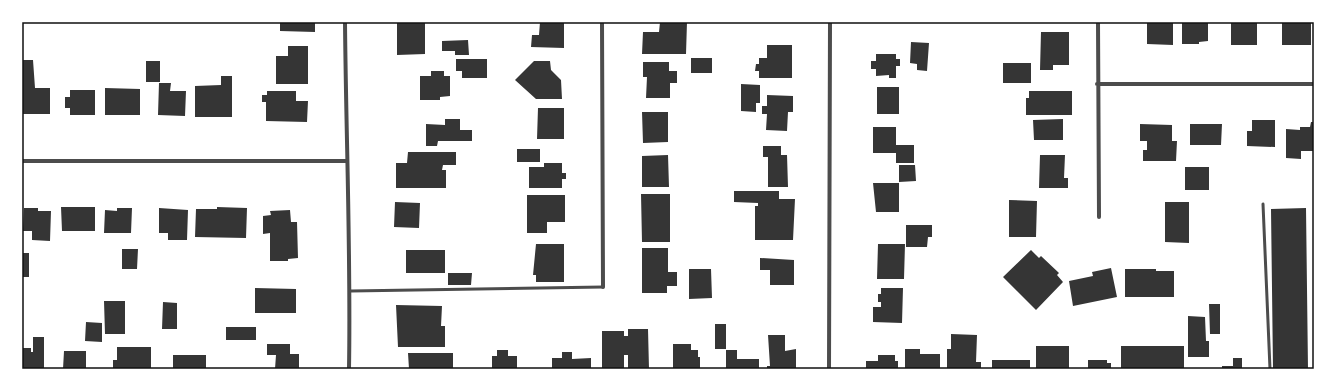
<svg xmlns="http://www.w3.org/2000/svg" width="1336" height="391" font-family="'Libre Baskerville',serif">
	<rect width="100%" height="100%" fill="#fff"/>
	<path fill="#353535" d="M280 22H315V32L280 31Z
		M397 22H425V54L397 55Z
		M540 22H564V48L531 47 532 35H539Z
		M660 22H687L686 54H642L643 32H659Z
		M1147 22H1173V45L1147 44Z
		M1182 22H1208V41L1199 42V44H1182Z
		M1231 22H1257V45H1231Z
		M1282 22H1311V45H1282Z
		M1041 32H1069V65H1053V70H1040Z
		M468 40 469 55H455V51H442V41Z
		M911 42 929 43 927 71 917 70V64L910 63Z
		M767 45H792V78H759V71H755L756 64H759V58H767Z
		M288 46H308V84H276V56H288Z
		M876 54H896V59H900V66H896V78H889V75L876 76V69H871V61H876Z
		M691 58H712V73H691Z
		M456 59H487V78H462V71H456Z
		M22 60H33L35 88H50V114H22Z
		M146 61H160V82H146Z
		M534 61H550L551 70 561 80 562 99H536L515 80Z
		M643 62H669V71H677V83H670V98H646L647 77H643Z
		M1003 63H1031V83H1003Z
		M431 71H444V76H450V96L440 97V100H420V76H431Z
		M221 76H232V117H195V86L221 85Z
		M159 83H171L170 91H186L185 116 158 115Z
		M741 84 760 85V103H756V112L741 111Z
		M877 87H899V114H877Z
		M105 88 140 89V115H105Z
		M70 90H95V115H70V108H65V97H70Z
		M267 91H296V101H308L307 122 266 121V102H262V95H267Z
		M1029 91H1072V115H1026V98H1029Z
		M767 95 793 96V112H788L787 131 766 130 767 114H762V106H767Z
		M538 108H564V139H537Z
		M642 112H668V142L643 143Z
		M445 119H460V130H472V141H438L437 146H426V124L445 125Z
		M1063 119V140H1034L1033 120Z
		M1252 120H1275V147L1247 146V131H1252Z
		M1311 122H1314V151H1301V159L1286 158V129L1300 130V127H1310Z
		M1140 124 1172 125V141H1177L1176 161H1143V150H1147V141H1140Z
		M1190 124H1222L1221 145H1190Z
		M873 127H896V145H914V163H896V153H873Z
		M763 146H781V155H787L788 187H768V157H763Z
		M517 149H540V162H517Z
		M408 152H456V165H443L442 170H446V188H396V163H407Z
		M668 155 669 187H642V156Z
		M1040 155H1065L1064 178H1068V188H1039Z
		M544 163H562V173H566V179H562V188H529V167H544Z
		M899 165H915L916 181 899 182Z
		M1185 167H1209V190H1185Z
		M873 183H899V212H876Z
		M734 191H779V199H795L793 240H755V206H758V203L734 202Z
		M641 194H670V242H642Z
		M527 195H565V222H547V233H527Z
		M1009 200 1037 201 1036 237H1009Z
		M395 202 420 203 419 228 394 227Z
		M1165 202H1189V243L1165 242Z
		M61 207H95V231H62Z
		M217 207 247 208 246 238 195 237 196 209H217Z
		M24 208H38V211H51L50 241 32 240V231H23Z
		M117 208H132L131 233H104L105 210 117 211Z
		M159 208 188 210 187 240H168V233H159Z
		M1306 208 1308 369H1273L1271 209Z
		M290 210 291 222H297L298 258 288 259V261H270V233L263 234V216L271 215 270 211Z
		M906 225H932V237H928L927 247H906Z
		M536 244H564V282H536V275H533Z
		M878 244H905L904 279H877Z
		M642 248H668V272H677V286H667V293H642Z
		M122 249H138L137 269H122Z
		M406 250H445V273H406Z
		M1031 250 1039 258 1041 256 1059 273 1057 275 1063 282 1036 310 1003 277Z
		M22 253H29V277H22Z
		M760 258 794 260V285H770V270H760Z
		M1111 268 1117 297 1073 306 1069 281 1093 276 1092 272Z
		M689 269H711L712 298 689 299Z
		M1125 269H1156V271H1174V297H1125Z
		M448 273H472L471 285H448Z
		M255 288 296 289V313H255Z
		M881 288H903L902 323 873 322V307H881V302H878V294H881Z
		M104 301H125V334H105Z
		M163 302 177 303V329H162Z
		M1209 304H1220V334H1210Z
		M396 305 442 306 441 326H445V347H398Z
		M1188 316 1205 317 1206 341H1209V357H1188Z
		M86 322 102 323V342L85 341Z
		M715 324H726V349H715Z
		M226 327H256V340H226Z
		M628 329H648L649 369H628V355H624V369H602V331H624V336H628Z
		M951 334 977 335 976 362H981V369L947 368V349H951Z
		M768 335H785V351L796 349V368L767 369V366H770Z
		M33 337H44V369H22V348H31V352H33Z
		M267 344H290V354H299V369H275L276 355H267Z
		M673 344H691V350H698V357H700V369H673Z
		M1036 346H1069V369H1036Z
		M1121 346H1184V369H1121Z
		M117 347H151V369H113V360H117Z
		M905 349H920V354H940V369H905Z
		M497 350H508V356H517V369H492V356H497Z
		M726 350H737V359H759V369H726Z
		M64 351H86V369H63Z
		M562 352H572V359L591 358V369H552V358H562Z
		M408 353H453V369H409Z
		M173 355H206V369H173Z
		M878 355H895V361H898V369H866V361H878Z
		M1233 358H1242V369H1222V366H1233Z
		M992 360H1030V369H992Z
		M1088 360H1107V363H1111V369H1088Z"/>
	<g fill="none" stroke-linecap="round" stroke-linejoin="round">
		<path stroke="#4c4c4c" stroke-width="3" d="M1263 204 1270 369
			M351 291 603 287"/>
		<path stroke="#4c4c4c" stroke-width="4" d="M345 22C346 138 351 253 349 369
			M602 22 603 287
			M1098 22 1099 217
			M1097 84H1314
			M22 161H346
			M829 369 830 22"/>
	</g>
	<rect width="1336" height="391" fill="none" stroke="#ffffff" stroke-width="46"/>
	<rect x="23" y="23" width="1290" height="345" fill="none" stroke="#111" stroke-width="1.5"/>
</svg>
